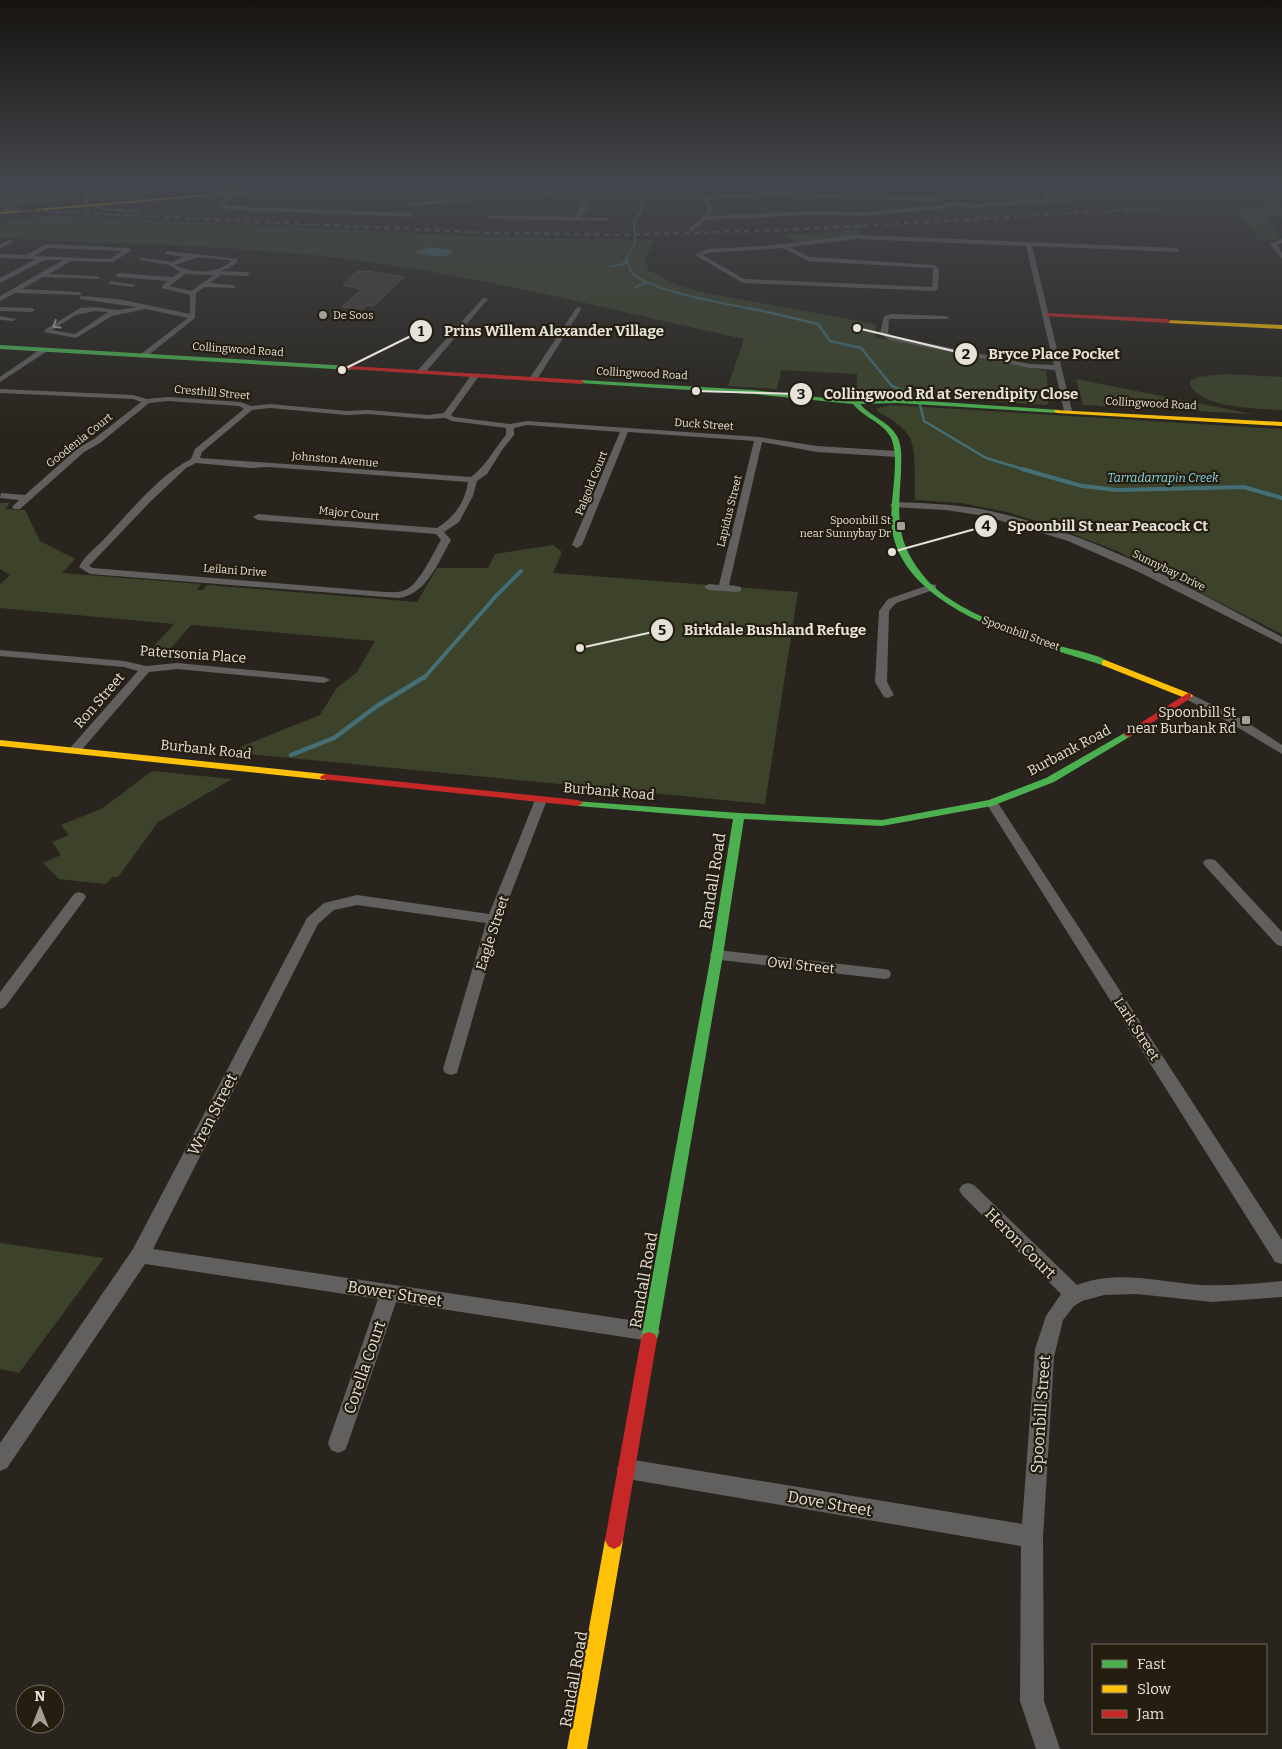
<svg xmlns="http://www.w3.org/2000/svg" width="1282" height="1749" font-family="Bitter,serif">
	<rect width="100%" height="100%" fill="#29251e"/>
	<path fill="#3c432a" d="M0 185H80L79 200 0 207Z
		M113 185H155L156 193 113 195Z
		M1045 186H1066L1098 198H1054L1049 197Z
		M1282 206V217L1263 216 1282 239 1259 240 1234 208Z
		M50 215 492 237 655 240 645 258 648 270 679 286 706 293 876 324 875 338 888 339 1046 371 1049 401 1047 405 857 393V374L781 370 777 389 728 386 744 339C622 312 501 281 377 263 254 245 124 244 0 238V223Z
		M861 230V235L795 242 781 235Z
		M1225 374 1282 377V410C1259 409 1201 408 1190 385V381L1198 377Z
		M1076 379 1252 414 1083 405Z
		M891 405 1282 429V634L1117 551 1052 526 1007 512 961 503 915 500C914 483 917 453 910 438 904 426 888 417 877 411L878 408Z
		M0 503H10L5 509 25 510 40 541 75 559 62 573 201 584 197 590H203L207 585 417 602 437 568H488L495 554 553 545 562 552 553 573 798 592 765 804 228 752 320 715 336 689 357 672 375 641 191 625 163 657 146 655 174 624 0 608V584L10 575 0 569Z
		M152 771 232 779 158 822 118 877H112L106 884 59 879 43 863 61 855 52 842 69 835 61 825 103 808Z
		M0 1243 104 1258 19 1373 0 1369Z"/>
	<path fill="#446f77" d="M429 247 450 250 453 253C444 260 426 255 415 252Z"/>
	<g fill="none" stroke-linecap="round" stroke-linejoin="round">
		<path stroke="#446f77" stroke-width="2" d="M94 185V197
			M631 185 639 192 642 202 641 211 634 221 635 243 626 259C628 265 630 272 636 276 659 293 725 303 755 310
			M0 194 25 188 27 185
			M97 206 100 209 137 211
			M610 267 627 263
			M636 287 648 282"/>
		<path stroke="#446f77" stroke-width="2.5" d="M750 308 818 324 830 341 861 348 892 386 918 397
			M920 405 924 421 986 458 1026 470"/>
		<path stroke="#446f77" stroke-width="4" d="M1022 469 1082 486 1117 490 1244 487 1282 498
			M424 678 496 596 521 571"/>
		<path stroke="#446f77" stroke-width="4.5" d="M291 755 334 738 377 706 426 676"/>
	</g>
	<path fill="#443d35" stroke="#5a5550" d="M1120 185H1155L1162 198 1120 196Z
		M366 271 404 277 374 306 367 305 363 309 342 307 362 289 343 285 356 272Z"/>
	<g fill="none" stroke-linecap="round" stroke-linejoin="round">
		<path fill="#62605e" fill-rule="evenodd" d="M85 185H91L89 202 86 204 83 202Z
			M563 185 589 204 581 218H608L610 221 491 219 488 217 491 215 575 217 583 204 568 193 404 206 401 204 565 191 560 187Z
			M680 185H686L705 196 775 192 862 196 859 198 775 196 708 199 714 209 709 216 808 211 866 212 940 205 952 202 971 204 1045 199 1036 185H1041L1050 198 1081 200 971 208 952 206 940 209 866 216 808 215 706 220 691 232 689 229 703 217 708 209 702 199Z
			M1170 185H1208L1209 186 1206 188Z
			M1235 185H1242L1252 190 1247 191Z
			M230 192 233 197 223 204 230 206 412 213 415 215 412 217 230 210 217 206V204Z
			M880 196 939 198 942 200 939 202 878 199Z
			M857 235 1177 248 1180 250 1177 252 1032 246 1072 411 1068 413 1064 411 1055 370 1030 368 890 340 880 334 884 316 892 314 946 316 949 318 948 319H889L888 333 892 336 1030 364 1054 365 1026 246 857 239 790 247 809 257 935 265 939 269 938 289 935 291 743 283 695 255 707 249 764 246ZM783 248 808 261 931 268 933 269 932 287 744 279 703 255 708 253Z
			M1282 239V243L1277 245 1282 253V259L1270 244Z
			M9 240 14 241 0 249V245Z
			M47 244 129 248 132 250 113 262 71 261 49 274 97 276 100 278 99 279 43 277 22 289 79 292 82 294 81 295 15 293 0 301V296L63 260H45L0 283V278L36 259 0 258V254L26 255ZM48 248 122 251 110 259 34 256Z
			M167 251 238 259 235 265 221 271 247 272 250 274 247 276 221 275 210 283 233 285 235 286V288L205 287 196 293 195 318 145 358 138 356 188 318 146 309 112 316 76 338 44 332 46 329 80 308 95 307 118 310 136 307 80 299V297L82 296 118 299 190 314V295L162 288V286L168 281 118 277 115 275 118 273 173 277 180 272 169 265 139 260 142 258 172 262 184 257 165 254ZM199 257 228 260 232 261C217 274 193 274 175 265ZM185 274 212 275H214L191 291 169 286ZM95 311 108 312 75 334 52 330 76 315Z
			M111 281 136 285 133 287 109 284V282Z
			M483 298 488 299 424 374H418V370Z
			M0 307 32 308 35 310 32 312 0 311Z
			M577 307 582 308 536 381H530L529 379Z
			M0 316 16 319 13 321 0 320Z
			M42 348 49 350 0 382V377Z
			M472 374 479 376 451 415 454 417 510 424 527 421 759 437 817 446 897 451 901 454 897 457 817 452 762 442 729 585 741 587V591L737 592 709 590 704 587 709 584 719 585 754 441 628 432 582 545 577 548 572 545 620 432 527 425 514 428V435L502 450 487 474 477 481 473 496 459 522 444 532 451 540C438 562 427 594 399 598L90 574 79 567C85 555 96 548 105 538 130 512 159 475 191 459L195 449 244 409 239 406 168 401 149 403 100 443 84 452 20 509H14L12 507 19 500 0 498 1 493 25 495 78 448 94 439 141 402 133 399 0 393V389L133 395 147 399 168 397 240 402 251 406 270 404 347 411 368 410 428 415 444 413ZM270 408 347 415 368 414 428 419 445 418 452 421 506 428V435C494 449 486 466 471 477L200 458 202 452 252 410ZM196 463 250 468 269 467 468 482C465 502 454 518 437 528L281 516 258 514 253 517 258 520 436 534 441 540C433 553 419 585 405 590 399 593 391 592 385 592L93 568 89 566 150 502 186 468Z
			M895 502C922 503 948 504 975 508 1084 528 1185 585 1282 637V644L1139 572 1068 541 985 516 946 510 892 507 890 505Z
			M932 584 936 585V589L896 603 889 611 887 682 894 695 888 698 884 697 875 682 879 611 888 599Z
			M0 650 124 661 146 666 177 663 324 677 330 680 324 683 177 669 149 672 79 753H71L69 750 71 747 138 671 124 667 0 656Z
			M1188 693 1240 718 1282 745V754L1232 724 1184 698 1182 696Z
			M541 796 547 800 501 919 457 1073 451 1075 445 1073 443 1069 486 923 357 905 334 910 318 924 153 1249 650 1323 657 1326 660 1332 657 1338 650 1341 396 1302 348 1443 345 1450 338 1453 331 1450 328 1443 378 1299 145 1264 7 1468 0 1471V1443L133 1249 307 918 324 903 357 895 489 914 535 800Z
			M992 799 998 803 1282 1240V1264L1275 1262 986 803Z
			M1210 859 1215 860 1282 932V946L1277 945 1205 866 1203 863 1205 860Z
			M79 892 84 894 86 897 84 900 5 1007 0 1009V992L74 894Z
			M717 950 884 969 889 970 891 974 889 978 884 979 712 959 710 955 712 951Z
			M968 1183 974 1185 1077 1285C1117 1269 1160 1282 1202 1285 1229 1286 1256 1284 1282 1281V1297L1212 1302 1137 1294 1104 1295 1082 1301 1074 1306 1063 1320 1054 1357 1043 1537 1044 1701 1060 1749H1036L1020 1701 1021 1546 628 1479 621 1476 617 1469 621 1462 628 1459 1022 1524 1035 1349 1046 1316 1061 1294 962 1195 959 1190 962 1185Z"/>
		<path fill="#4caf50" fill-rule="evenodd" d="M222 185H226L229 192 230 185H234L235 192 329 185 230 195H207L224 192Z
			M0 345 350 366 353 368 350 370 0 349Z
			M581 380 753 390 844 400 897 399 1059 410 1060 411 1057 413 897 403 860 404C870 416 888 421 897 436 903 447 901 462 901 473 898 519 895 543 927 580 957 613 1022 633 1063 647 1075 650 1101 655 1110 663L1105 666 1102 665C1035 643 905 612 892 530 888 504 902 457 890 436 882 422 863 417 853 404L753 394 579 383V381Z
			M1128 731 1131 732 1133 734 1131 736 1054 782 992 806 882 826 744 819 723 955 657 1339 655 1344 649 1346 643 1344 641 1339 711 955 733 819 578 806 574 805 573 803 574 801 739 813 882 820 989 800 1046 778Z"/>
		<path fill="#ffc107" fill-rule="evenodd" d="M211 194 209 196 0 214V212Z
			M1166 320 1282 325V329L1168 323Z
			M1055 410 1282 422V426L1057 413 1054 411Z
			M1105 660 1191 694 1193 696 1188 699 1185 698 1102 665V661Z
			M0 740 325 774 330 777 325 780 0 746Z
			M614 1531 620 1534 623 1540 587 1749H567L605 1540 608 1534Z"/>
		<path fill="#c62828" fill-rule="evenodd" d="M1047 313 1168 319 1171 321 1168 323 1045 316Z
			M350 366 581 380 584 382 581 384 348 369V367Z
			M1188 693 1191 694V698L1131 736 1128 737 1123 734Z
			M325 774 578 800 583 803 578 806 321 779 320 777Z
			M649 1332 655 1334 657 1339 623 1540 620 1546 614 1549 608 1546 605 1540 641 1339 643 1334Z"/>
		<g stroke="#615f5a" stroke-width="2.5">
			<path id="rail" d="M0 209 472 232 621 235 788 230 1282 201"/>
		</g>
		<use href="#rail" stroke="#241d10" stroke-width="2" stroke-dasharray="5" stroke-linecap="butt"/>
	</g>
	<defs><path id="oneway-chevron" d="M-2-3.5L2.5 0L-2 3.5" fill="none" stroke-width="1.6" stroke-linecap="round" stroke-linejoin="round" transform="scale(1.25)"/></defs>
	<use stroke="#aba8a2" href="#oneway-chevron" transform="translate(56 325) rotate(148)"/>
	<linearGradient id="sky" x2="0" y2="1"><stop stop-color="#171410"/><stop offset="0.43" stop-color="#43464c"/><stop offset="1" stop-color="#43464c" stop-opacity="0"/></linearGradient>
	<rect width="1282" height="430" fill="url(#sky)"/>
	<g fill="#a4a098" stroke="#241d10" stroke-width="2">
		<circle cx="323" cy="315" r="5"/>
		<rect x="896" y="521" width="10" height="10" rx="2.5"/>
		<rect x="1241" y="715" width="10" height="10" rx="2.5"/>
	</g>
	<g text-anchor="middle" stroke-width="4.5" stroke-linejoin="round" paint-order="stroke">
		<g font-size="11" fill="#e6e2d9" stroke="#241d10" text-anchor="start">
			<text x="333" y="319">De Soos</text>
			<text x="891" y="524" text-anchor="end">Spoonbill St<tspan x="891" dy="13">near Sunnybay Dr</tspan></text>
		</g>
		<g font-size="11" fill="#e6e2d9" stroke="#241d10">
			<text transform="translate(238 349) rotate(4)" y="4">Collingwood Road</text>
			<text transform="translate(642 373) rotate(3)" y="4">Collingwood Road</text>
			<text transform="translate(212 392) rotate(5)" y="4">Cresthill Street</text>
			<text transform="translate(1151 403) rotate(3)" y="4">Collingwood Road</text>
			<text transform="translate(704 424) rotate(4)" y="4">Duck Street</text>
			<text transform="translate(79 440) rotate(-38)" y="4">Goodenia Court</text>
			<text transform="translate(335 459) rotate(5)" y="4">Johnston Avenue</text>
			<text transform="translate(591 483) rotate(-68)" y="4">Palgold Court</text>
			<text transform="translate(729 511) rotate(-76)" y="4">Lapidus Street</text>
			<text transform="translate(349 513) rotate(6)" y="4">Major Court</text>
			<text transform="translate(235 570) rotate(4)" y="4">Leilani Drive</text>
			<text transform="translate(1169 570) rotate(26)" y="4">Sunnybay Drive</text>
			<text transform="translate(1021 633) rotate(20)" y="4">Spoonbill Street</text>
		</g>
		<g font-size="12" font-style="italic" fill="#84d6e6" stroke="#241d10">
			<text x="1163" y="482">Tarradarrapin Creek</text>
		</g>
		<g font-size="14" fill="#e6e2d9" stroke="#241d10">
			<text transform="translate(193 654) rotate(4)" y="5">Patersonia Place</text>
			<text transform="translate(99 700) rotate(-49)" y="5">Ron Street</text>
			<text transform="translate(206 749) rotate(6)" y="5">Burbank Road</text>
			<text transform="translate(1069 750) rotate(-28)" y="5">Burbank Road</text>
			<text transform="translate(609 791) rotate(5)" y="5">Burbank Road</text>
			<text transform="translate(492 933) rotate(-72)" y="5">Eagle Street</text>
			<text transform="translate(801 965) rotate(6)" y="5">Owl Street</text>
			<text transform="translate(1137 1029) rotate(57)" y="5">Lark Street</text>
		</g>
		<g font-size="14" fill="#e6e2d9" stroke="#241d10" text-anchor="end">
			<text x="1236" y="717">Spoonbill St<tspan x="1236" dy="16">near Burbank Rd</tspan></text>
		</g>
		<g font-size="16" fill="#e6e2d9" stroke="#241d10">
			<text transform="translate(712 881) rotate(-81)" y="6">Randall Road</text>
			<text transform="translate(212 1114) rotate(-63)" y="6">Wren Street</text>
			<text transform="translate(1021 1243) rotate(45)" y="6">Heron Court</text>
			<text transform="translate(643 1280) rotate(-80)" y="6">Randall Road</text>
			<text transform="translate(395 1293) rotate(9)" y="6">Bower Street</text>
			<text transform="translate(364 1367) rotate(-71)" y="6">Corella Court</text>
			<text transform="translate(1040 1414) rotate(-86)" y="6">Spoonbill Street</text>
			<text transform="translate(830 1503) rotate(10)" y="6">Dove Street</text>
			<text transform="translate(573 1679) rotate(-80)" y="6">Randall Road</text>
		</g>
	</g>
	<path fill="none" stroke="#e6e2d9" stroke-width="2" d="M342 370L421 331M857 328L966 354M696 391L801 394M892 552L986 526M580 648L662 630"/>
	<g fill="#e6e2d9" stroke="#241d10" stroke-width="2">
		<circle cx="342" cy="370" r="5"/>
		<circle cx="857" cy="328" r="5"/>
		<circle cx="696" cy="391" r="5"/>
		<circle cx="892" cy="552" r="5"/>
		<circle cx="580" cy="648" r="5"/>
		<circle cx="421" cy="331" r="12"/>
		<circle cx="966" cy="354" r="12"/>
		<circle cx="801" cy="394" r="12"/>
		<circle cx="986" cy="526" r="12"/>
		<circle cx="662" cy="630" r="12"/>
	</g>
	<g font-size="15" text-anchor="middle" font-weight="bold" fill="#111">
		<text x="421" y="336">1</text>
		<text x="966" y="359">2</text>
		<text x="801" y="399">3</text>
		<text x="986" y="531">4</text>
		<text x="662" y="635">5</text>
	</g>
	<g font-size="15" text-anchor="middle" font-weight="bold" fill="#e6e2d9" stroke="#241d10" stroke-width="4.5" stroke-linejoin="round" paint-order="stroke">
		<text x="554" y="336">Prins Willem Alexander Village</text>
		<text x="1054" y="359">Bryce Place Pocket</text>
		<text x="951" y="399">Collingwood Rd at Serendipity Close</text>
		<text x="1108" y="531">Spoonbill St near Peacock Ct</text>
		<text x="775" y="635">Birkdale Bushland Refuge</text>
	</g>
	<rect x="1092" y="1644" width="175" height="90" fill="#241d10" stroke="#726c60"/>
	<rect x="1102" y="1660" width="25" height="8" fill="#4caf50" stroke="#726c60"/>
	<text x="1137" y="1669" font-size="15" fill="#e6e2d9">Fast</text>
	<rect x="1102" y="1685" width="25" height="8" fill="#ffc107" stroke="#726c60"/>
	<text x="1137" y="1694" font-size="15" fill="#e6e2d9">Slow</text>
	<rect x="1102" y="1710" width="25" height="8" fill="#c62828" stroke="#726c60"/>
	<text x="1137" y="1719" font-size="15" fill="#e6e2d9">Jam</text>
	<g transform="translate(40 1709)"><circle r="24" fill="#241d10" stroke="#726c60"/>
	<path d="M0-4L9 19L0 12L-9 19Z" fill="#a4a098"/>
	<text y="-8" font-size="14" font-weight="bold" text-anchor="middle" fill="#e6e2d9">N</text>
	</g>
</svg>
